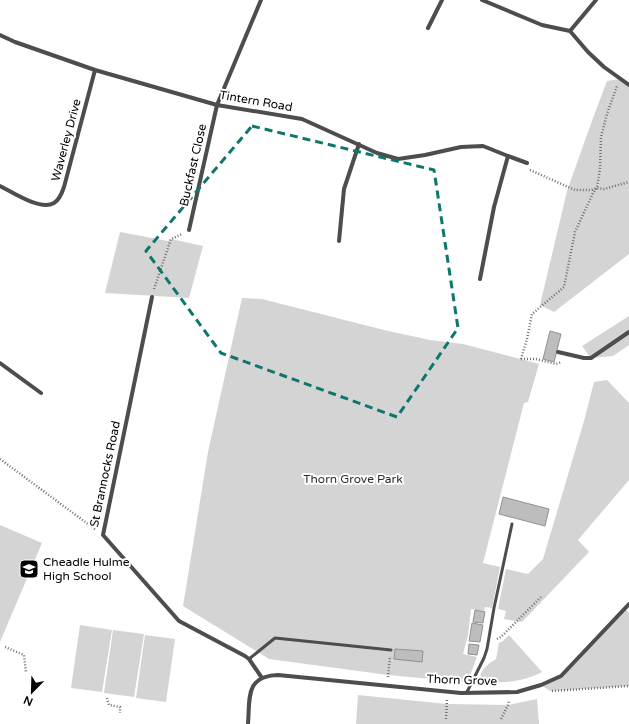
<svg xmlns="http://www.w3.org/2000/svg" width="629" height="724" font-family="'Varela Round',sans-serif">
	<rect width="100%" height="100%" fill="#fff"/>
	<path fill="#d4d4d4" d="M620 79 629 85V254L554 312 540 305 567 191 593 118 607 81Z
		M120 232 168 241 171 239 203 246 189 298 105 293Z
		M242 298 262 299 384 330 430 340 463 344 539 364 528 402 524 403 483 563 500 567 492 608 485 607 484 611 471 609 468 635 463 654 477 657 469 678 465 682 388 675 269 659 183 606 208 452Z
		M629 316V345L613 356 591 358 582 346Z
		M607 380 629 403V480L578 540 589 552 522 622 504 619 506 611 498 609 506 569 528 574 543 559 584 421 594 382Z
		M0 525 42 543 0 642Z
		M625 609 629 613V686L550 691 541 685 561 676Z
		M80 625 112 630 102 692 71 688Z
		M113 630 144 634 134 697 104 693Z
		M145 635 175 639 166 702 136 698Z
		M509 635 542 672C524 682 502 683 482 682L480 680C480 669 488 664 496 659L499 643 503 641Z
		M358 695 447 704 508 705 537 699 539 724H356Z"/>
	<path fill="#bdbdbd" stroke="#919191" d="M550 331 561 334 554 362 543 359Z
		M503 497 549 509 545 526 499 514Z
		M475 610 485 612 483 623 473 622Z
		M472 623 483 625 480 642 469 641Z
		M469 644 479 645 477 655 468 654Z
		M395 649 423 651 422 662 394 659Z"/>
	<g fill="none" stroke-linecap="round" stroke-linejoin="round">
		<path stroke="#6f6f6f" stroke-width="2.5" stroke-dasharray="1 2" stroke-linecap="butt" d="M530 170 575 190H591L597 188 604 189 629 182
			M154 289 171 239 182 234
			M521 359 527 339 532 314 564 287 575 232 593 193 597 188 600 168 601 137 607 114 617 86
			M521 359H536L556 364 562 362
			M0 459 96 530
			M497 639 501 637 541 597
			M5 647 24 655 26 672
			M388 677 390 656
			M552 691 629 686
			M107 698 109 705 120 707V713
			M446 719 447 700
			M501 719 508 705 509 700"/>
		<path stroke="#4d4d4d" stroke-width="3" d="M249 659 275 638 391 650
			M467 692 484 658 487 649 494 608 512 524"/>
		<path stroke="#4d4d4d" stroke-width="4" d="M482 0 542 25 570 31 588 52 604 67 629 85
			M428 28 442 0
			M570 31 596 0
			M0 35 15 42 95 70 217 105 302 119 377 153 398 159 425 155 461 147 483 146 508 156 494 207 480 279
			M508 156 527 163
			M0 186C12 192 40 211 54 203 59 200 62 193 64 187L95 70
			M189 230 217 105 261 0
			M339 241 344 189 359 144
			M152 297 103 535 179 621 245 656 249 659 262 678
			M558 352 584 358H591L629 332
			M0 363 41 393
			M248 724C250 698 245 676 278 675L461 693 517 692 541 685 561 676 629 604"/>
	</g>
	<path fill="none" stroke="#0f766e" stroke-width="3" stroke-dasharray="8 5" stroke-linejoin="round" d="M252 126 434 170 458 328 397 417 221 353 146 251Z"/>
	<defs>
		<g id="school-square" transform="scale(1)"><rect x="-9" y="-9" width="18" height="18" rx="4" fill="#000" stroke="#fff"/><path d="M0-5L7-2L0 1L-7-2ZM-4 1L0 2.5L4 1V4Q0 6-4 4Z" fill="#fff"/></g>
	</defs>
	<g fill-rule="evenodd">
		<use href="#school-square" x="29" y="569"/>
	</g>
	<g text-anchor="middle" stroke-width="4" stroke-linejoin="round" paint-order="stroke">
		<g font-size="12" fill="#000" stroke="#fff">
			<text transform="translate(256 101) rotate(10)" y="4">Tintern Road</text>
			<text transform="translate(66 140) rotate(-75)" y="4">Waverley Drive</text>
			<text transform="translate(193 165) rotate(-77)" y="4">Buckfast Close</text>
			<text transform="translate(105 474) rotate(-78)" y="4">St Brannocks Road</text>
			<text transform="translate(462 680) rotate(2)" y="4">Thorn Grove</text>
		</g>
		<g font-size="12" fill="#2b2b2b" stroke="#fff">
			<text x="353" y="483">Thorn Grove Park</text>
		</g>
		<g font-size="12" fill="#000" stroke="#fff" text-anchor="start">
			<text x="43" y="566">Cheadle Hulme<tspan x="43" dy="14">High School</tspan></text>
		</g>
	</g>
	<g transform="translate(32 692) rotate(203)" stroke="#ffffff" stroke-width="3" paint-order="stroke">
	<path d="M0-3L7 15L0 10L-7 15Z" fill="#000000"/>
	<text y="-6" font-size="11" font-weight="bold" text-anchor="middle" fill="#000000">N</text>
	</g>
</svg>
